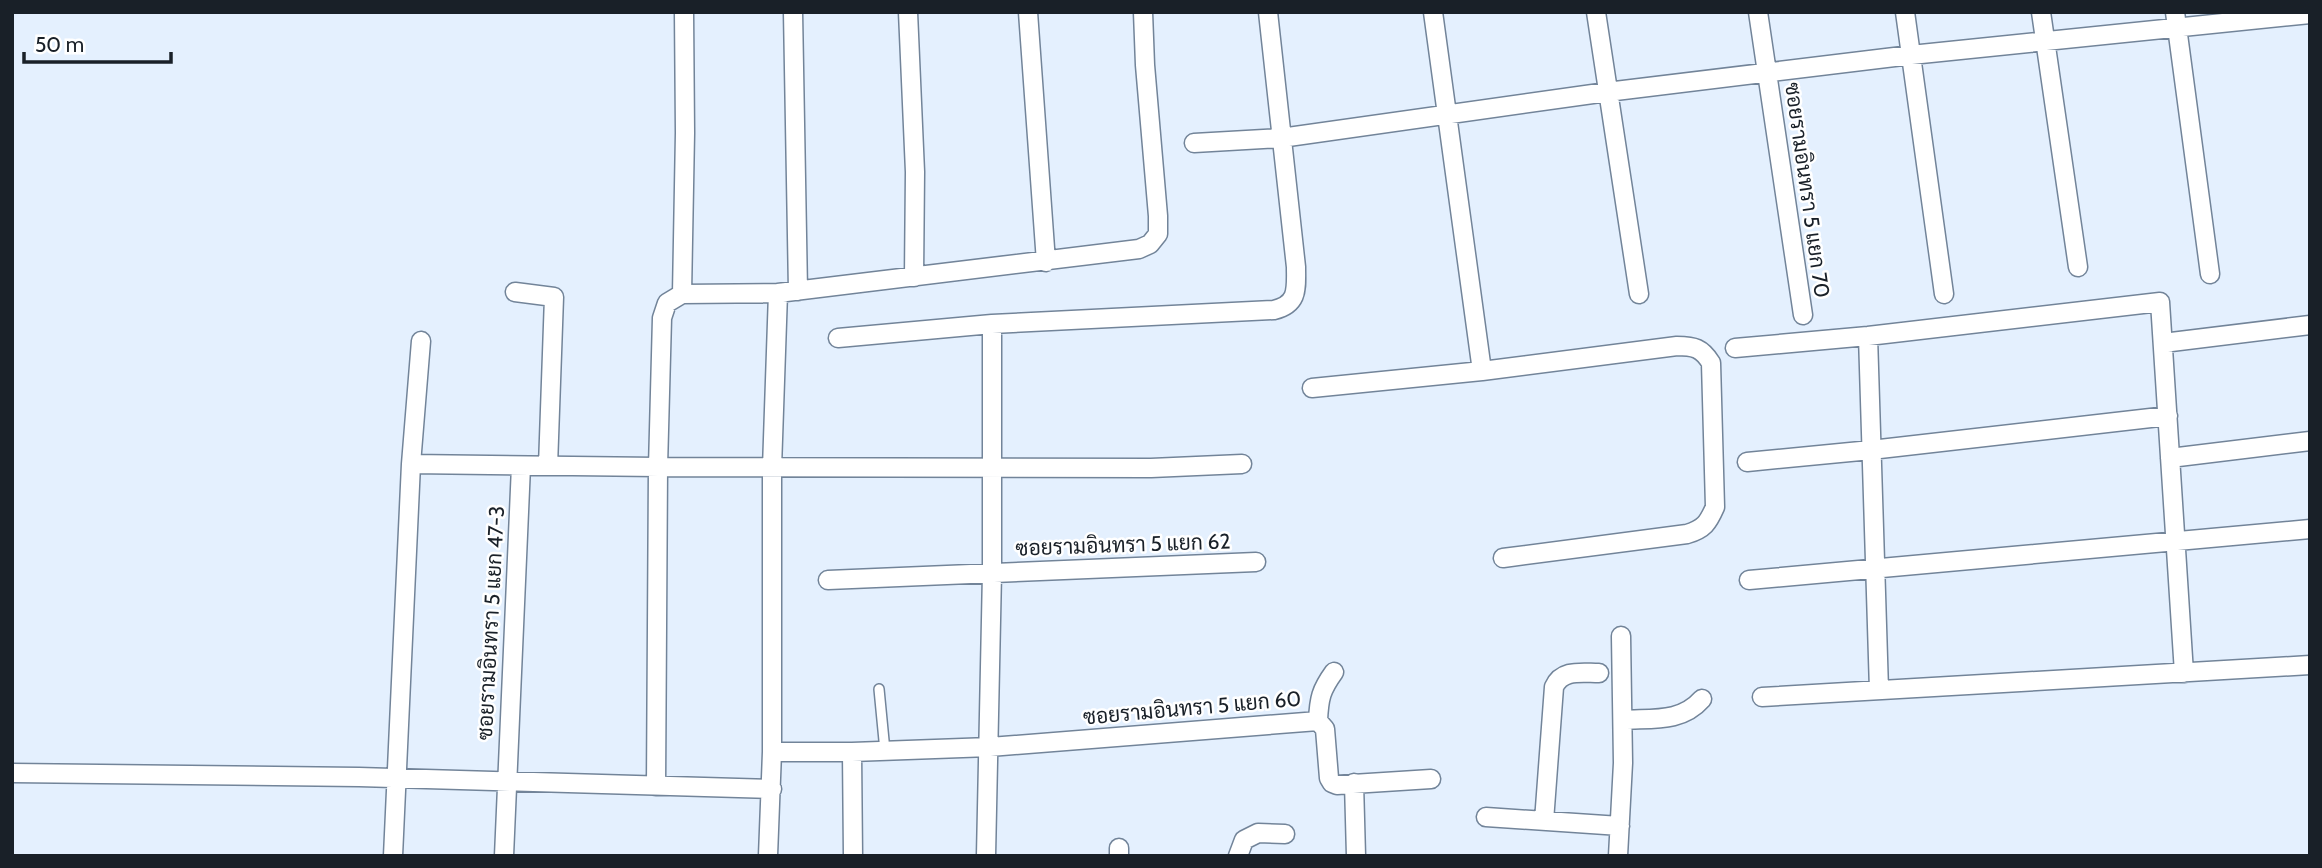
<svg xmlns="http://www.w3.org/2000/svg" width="2322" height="868" font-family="Cabin,Sarabun,sans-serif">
	<rect width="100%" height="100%" fill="#e4f0fe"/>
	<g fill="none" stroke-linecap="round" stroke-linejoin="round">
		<g stroke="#728499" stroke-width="12">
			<path id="service" d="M879 689 885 751"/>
		</g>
		<g stroke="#728499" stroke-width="21">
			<path id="minor" d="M684 12 685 133 682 294 778 293 772 468V752L768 856
				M793 12 798 291
				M908 12 915 172 914 277
				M1028 12 1046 262
				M1433 12 1482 371
				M1596 12 1639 294
				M1758 12 1803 315
				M1905 12 1944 294
				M2041 12 2078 267
				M2175 12 2210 274
				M1194 143 1281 138 1607 92 1911 55 2310 14
				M515 292 554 297 548 466
				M778 293 1139 249 1150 244 1158 234V216L1145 65 1143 12
				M1868 336 1879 690
				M838 338 992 324 1274 310C1299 304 1296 288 1296 267L1268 12
				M2163 343 2310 325
				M1735 348 1868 336 2160 302 2184 673
				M1312 388 1482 371 1677 346C1694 346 1702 348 1711 363L1715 507C1708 523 1704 529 1687 534L1503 558
				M2170 458 2310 441
				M1747 462 1871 450 2168 416
				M411 464 658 467 1151 468 1242 464
				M828 580 1256 562
				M1749 580 2310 529
				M1762 697 2310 665
				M1623 720C1652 718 1681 723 1702 699
				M1318 721C1319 698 1321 690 1334 672
				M772 752H852L990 747 1318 721 1325 729 1329 778 1332 783 1337 785 1431 779
				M852 752 853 856
				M12 773 359 777 772 789
				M1354 783 1356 856
				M656 786 658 467 662 318 667 303 682 294
				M1486 817 1620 826
				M1544 821 1554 687C1562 669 1581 673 1599 673
				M393 856 411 464 421 341
				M504 856 521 466
				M986 856 992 573V324
				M1119 856V848
				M1238 856 1244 840 1258 833 1285 834
				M1618 856 1623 763 1621 636"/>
		</g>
		<use href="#service" stroke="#fff" stroke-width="9"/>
		<use href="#minor" stroke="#fff" stroke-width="18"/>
	</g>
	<g text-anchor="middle" stroke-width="5" stroke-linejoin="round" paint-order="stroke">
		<g font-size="21" fill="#192028" stroke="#fff">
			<text transform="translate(1807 190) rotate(82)" y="7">ซอยรามอินทรา 5 แยก 70</text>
			<text transform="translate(1123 545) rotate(-2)" y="7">ซอยรามอินทรา 5 แยก 62</text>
			<text transform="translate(491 623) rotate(-87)" y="7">ซอยรามอินทรา 5 แยก 47-3</text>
			<text transform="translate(1192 708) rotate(-5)" y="7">ซอยรามอินทรา 5 แยก 60</text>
		</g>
	</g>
	<rect width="2322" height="868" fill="none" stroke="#192028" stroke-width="28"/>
	<path d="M24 52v10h147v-10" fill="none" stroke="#192028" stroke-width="3.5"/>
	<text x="35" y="52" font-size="21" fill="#192028" stroke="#ffffff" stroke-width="5" paint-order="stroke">50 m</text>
</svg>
